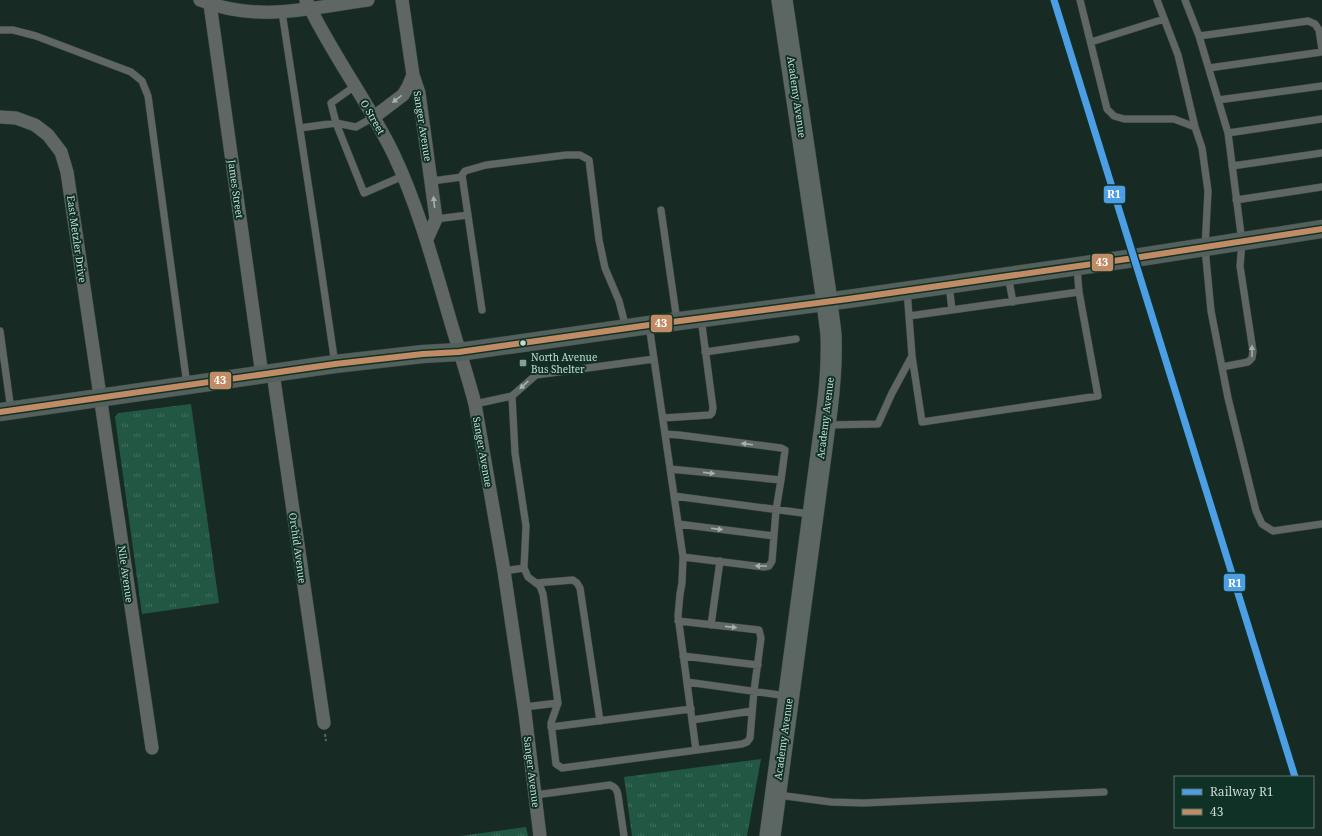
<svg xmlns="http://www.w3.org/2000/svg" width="1322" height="836" font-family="'Noto Serif',serif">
	<defs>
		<pattern id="grass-tufts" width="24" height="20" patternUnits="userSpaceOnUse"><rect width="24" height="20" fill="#225744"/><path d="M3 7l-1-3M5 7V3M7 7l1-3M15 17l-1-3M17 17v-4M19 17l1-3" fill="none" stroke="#416f5e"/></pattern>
	</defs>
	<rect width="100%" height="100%" fill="#182a24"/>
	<path fill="url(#grass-tufts)" d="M191 404 219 603 142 614 115 417 118 413Z
		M761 759 747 836H632L624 777Z
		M526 827 528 836H460Z"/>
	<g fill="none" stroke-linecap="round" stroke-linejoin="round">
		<g stroke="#36443f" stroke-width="8">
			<path id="lane" d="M1080 0 1107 109 1114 116 1124 119H1174L1195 127 1202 148 1208 191 1205 248 1211 311 1228 398 1256 511 1262 524 1273 531 1322 524
				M1157 0 1178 55 1195 127
				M1185 0 1199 36 1228 133 1242 242 1240 266 1253 351 1252 358 1248 362 1222 367
				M282 12 316 235 335 364
				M0 30H13L36 36 131 72 142 81 148 96 187 385
				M1199 36 1308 21 1315 24 1319 30 1322 50
				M1091 42 1164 19
				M1209 68 1322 52
				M355 86 331 103 336 123 364 193 403 176
				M1218 100 1322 86
				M300 128 336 123 356 127 374 117
				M1228 133 1322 119
				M1232 166 1322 153
				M432 181 462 177
				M1236 200 1322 187
				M661 210 677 321
				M436 219 468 215
				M1077 267 1079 292
				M1008 276 1013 302
				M949 285 952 310
				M482 310 462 175 465 171 486 165 566 155H580L589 160 599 240 605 268 619 301 626 328
				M909 316 1079 292 1098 396 922 422 912 356
				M649 325 683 557 682 583 680 594 678 616 696 750
				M0 331 11 410
				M705 352 796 339
				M512 396 515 453 526 526 524 568 528 577 540 586 543 594 558 703 551 723 556 764 562 768 742 744 747 742 750 738 754 691 761 638 759 630 678 621
				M475 404 512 396 536 375 654 359
				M663 418 710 415 712 413 713 408 701 318
				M826 425 878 424 892 393 912 356 907 290
				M665 434 679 435 781 448 785 450 781 480 670 469
				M674 496 810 514
				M678 524 774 536
				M683 557 764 567 769 566 772 561 776 510 781 480
				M504 571 524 568
				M536 583 573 580 577 583 580 588 600 721
				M711 625 720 561
				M683 656 758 665
				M687 682 787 696
				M524 707 558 703
				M692 720 752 711
				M551 727 691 709
				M535 795 610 785C615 787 617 789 618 795L624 836
				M778 795 831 802 864 803 1104 792"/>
		</g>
		<g stroke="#36443f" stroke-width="14">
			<path id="street" d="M200 0C258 23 309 8 368 0
				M306 0C331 53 367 100 393 153 419 208 434 265 451 323 459 350 468 377 475 404L504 571 525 713 540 836
				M402 0 413 75 419 93 436 219 427 239
				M210 4 262 375
				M0 117 16 118 35 125 48 135 61 152 67 172 152 748
				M374 117 403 95 408 87 413 75
				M273 373 324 723"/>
		</g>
		<g stroke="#36443f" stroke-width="19">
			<path id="secondary" d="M0 412 335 364 423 354 459 352 649 325 848 299 1134 258 1322 229"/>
		</g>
		<g stroke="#36443f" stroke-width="22">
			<path id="primary" d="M770 836 827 410C830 386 832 360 831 335 830 324 828 313 827 301L782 0"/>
		</g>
		<path stroke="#5f6765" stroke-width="2" stroke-dasharray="3 2" stroke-linecap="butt" d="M325 734 326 741"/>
		<use href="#lane" stroke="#5f6664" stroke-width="7"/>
		<use href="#street" stroke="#5f6664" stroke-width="13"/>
		<use href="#secondary" stroke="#54605b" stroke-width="18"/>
		<use href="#primary" stroke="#5c6663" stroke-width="21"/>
		<g stroke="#103226" stroke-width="9">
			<path id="bus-1" d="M0 412 335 364 423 354 459 352 649 325 848 299 1134 258 1322 229"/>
		</g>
		<use href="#bus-1" stroke="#c18c65" stroke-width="6"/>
		<g stroke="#103226" stroke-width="10">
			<path id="rail-1" d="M1054 0 1295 777"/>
		</g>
		<use href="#rail-1" stroke="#4d9ee5" stroke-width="7"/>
	</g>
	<defs><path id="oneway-solid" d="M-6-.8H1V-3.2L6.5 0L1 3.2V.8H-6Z"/></defs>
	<g fill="#a3b1ab">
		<use href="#oneway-solid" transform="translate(397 99) rotate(142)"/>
		<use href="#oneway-solid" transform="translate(434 202) rotate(-96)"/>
		<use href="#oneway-solid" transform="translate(1252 351) rotate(-91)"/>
		<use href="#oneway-solid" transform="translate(524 385) rotate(137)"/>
		<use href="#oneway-solid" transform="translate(747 444) rotate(-173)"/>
		<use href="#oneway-solid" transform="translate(709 473) rotate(6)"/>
		<use href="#oneway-solid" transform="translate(717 529) rotate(7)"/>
		<use href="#oneway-solid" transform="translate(761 566) rotate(-178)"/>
		<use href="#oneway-solid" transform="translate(731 627) rotate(6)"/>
	</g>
	<circle fill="#c7dad1" stroke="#103226" stroke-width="1.5" cx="523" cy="343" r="3.5"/>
	<rect fill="#8a9c94" stroke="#103226" stroke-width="1.5" x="519" y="359" width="8" height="8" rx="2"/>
	<g text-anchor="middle" stroke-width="4" stroke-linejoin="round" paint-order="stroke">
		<g font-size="10" fill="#c7dad1" stroke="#103226">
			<text transform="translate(797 97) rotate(82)" y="4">Academy Avenue</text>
			<text transform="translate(373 117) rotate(60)" y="4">O Street</text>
			<text transform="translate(423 126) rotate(81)" y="4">Sanger Avenue</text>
			<text transform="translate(236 189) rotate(82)" y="4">James Street</text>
			<text transform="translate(77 239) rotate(82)" y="4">East Metzler Drive</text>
			<text transform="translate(825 418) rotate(-83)" y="4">Academy Avenue</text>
			<text transform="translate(483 452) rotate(80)" y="4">Sanger Avenue</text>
			<text transform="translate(298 548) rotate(82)" y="4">Orchid Avenue</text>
			<text transform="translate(126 574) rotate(82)" y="4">Nile Avenue</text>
			<text transform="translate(783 739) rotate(-82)" y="4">Academy Avenue</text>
			<text transform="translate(532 772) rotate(83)" y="4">Sanger Avenue</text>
		</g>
		<g font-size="10" fill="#c7dad1" stroke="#103226" text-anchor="start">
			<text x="531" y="361">North Avenue<tspan x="531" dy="12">Bus Shelter</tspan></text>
		</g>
	</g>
	<g stroke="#103226" stroke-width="1.5">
		<rect x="1103" y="185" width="23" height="19" rx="4" fill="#4d9ee5"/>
		<rect x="1091" y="253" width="23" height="19" rx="4" fill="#c18c65"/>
		<rect x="650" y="314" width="23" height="19" rx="4" fill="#c18c65"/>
		<rect x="209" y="371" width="23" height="19" rx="4" fill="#c18c65"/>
		<rect x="1223" y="573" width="23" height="19" rx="4" fill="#4d9ee5"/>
	</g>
	<g font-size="11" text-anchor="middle" font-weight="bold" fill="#fff">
		<text x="1114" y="198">R1</text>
		<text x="1102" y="266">43</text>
		<text x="661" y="327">43</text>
		<text x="220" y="384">43</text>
		<text x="1235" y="587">R1</text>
	</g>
	<rect x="1174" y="776" width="140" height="52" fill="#103226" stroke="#59756a"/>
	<rect x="1182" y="789" width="20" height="6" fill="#4d9ee5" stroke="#59756a"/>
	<text x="1210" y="796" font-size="12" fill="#c7dad1">Railway R1</text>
	<rect x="1182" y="809" width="20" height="6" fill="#c18c65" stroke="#59756a"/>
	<text x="1210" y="816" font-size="12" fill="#c7dad1">43</text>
</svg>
